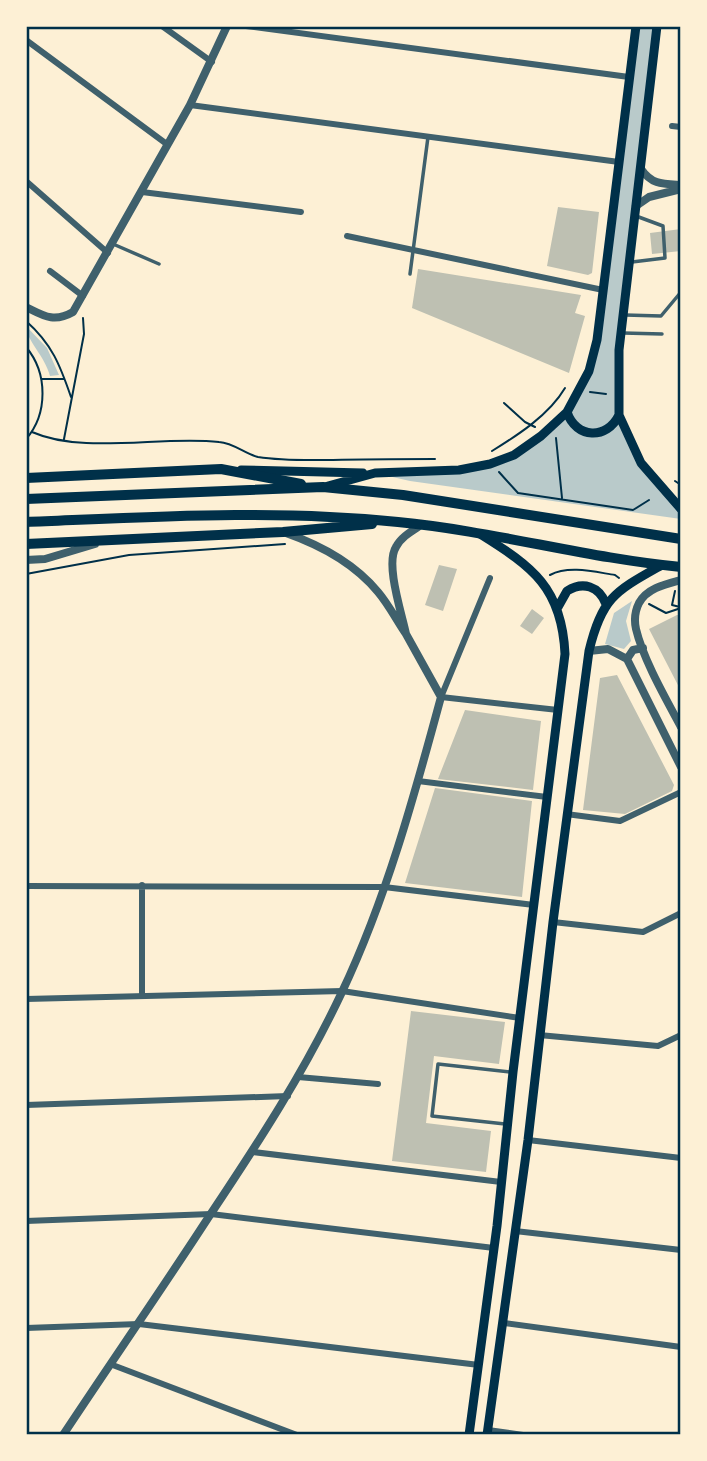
<svg xmlns="http://www.w3.org/2000/svg" width="707" height="1461" font-family="'Asap Condensed',sans-serif">
	<rect width="100%" height="100%" fill="#fdf0d5"/>
	<path fill="#b9caca" d="M636 26H657L623 315 619 415 641 463 681 509V519L410 481 375 473 459 470 514 455 567 412 589 371Z
		M26 326 47 348 59 375 50 376C45 356 26 340 26 326Z
		M632 601 626 621 631 641 624 649 605 644 614 613Z"/>
	<path fill="#bec0b2" d="M558 207 599 212 592 273 588 275 547 266Z
		M681 229V251L652 254 650 233Z
		M418 269 581 295 575 313 585 316 569 373 412 308Z
		M439 565 457 569 443 611 425 605Z
		M532 609 544 618 532 634 520 626Z
		M677 615H681V691L649 629Z
		M617 675 674 785 672 791 625 814 583 810 600 678Z
		M465 710 541 721 533 790 438 779Z
		M435 788 532 801 522 897 405 883Z
		M411 1011 505 1022 499 1064 434 1056 426 1123 491 1131 486 1172 392 1161Z"/>
	<g fill="none" stroke-linecap="round" stroke-linejoin="round">
		<path stroke="#003049" stroke-width="2" d="M26 321C52 344 60 365 71 397
			M26 347C48 373 48 414 26 439
			M42 379H64
			M590 392 606 394
			M504 403 525 422 535 427
			M32 432C84 455 163 435 219 442 234 443 245 454 258 457 283 461 308 460 333 460 367 459 401 459 435 459
			M556 438 562 498
			M64 439 84 334 83 318
			M492 451C518 435 549 415 565 388
			M499 472 518 493 633 510 649 500
			M675 481 681 485
			M26 574 129 555 285 544
			M550 575C569 565 595 572 615 575L619 578
			M675 591 672 605 680 607
			M649 604 666 613 681 608"/>
		<path stroke="#3f606c" stroke-width="3.5" d="M113 244 159 264
			M632 262 665 258 663 226 636 216
			M410 274 428 137
			M625 315 661 316 681 292
			M623 333 662 334
			M505 1124 432 1116 438 1064 511 1072"/>
		<path stroke="#3f606c" stroke-width="6" d="M162 26 212 62
			M246 26 629 77
			M26 40 168 145
			M190 105 619 162
			M672 126 681 127
			M26 181 108 253
			M142 192 301 212
			M347 236 603 290
			M50 271 83 296
			M490 578 441 697 558 710
			M418 781 547 797
			M566 814 620 821 681 792
			M142 885V995
			M26 886 384 887 534 905
			M553 922 643 932 681 913
			M26 999 342 991 520 1018
			M539 1035 658 1046 681 1035
			M298 1077 378 1084
			M26 1105 288 1096
			M528 1140 681 1158
			M253 1152 501 1182
			M26 1221 211 1214 494 1248
			M515 1231 681 1250
			M504 1323 681 1347
			M26 1328 139 1324 479 1365
			M110 1364 297 1435
			M488 1430 523 1435"/>
		<path stroke="#3f606c" stroke-width="8" d="M641 169C652 185 663 184 681 185
			M636 206 649 197 681 189
			M26 307C44 316 54 323 73 312L190 105 227 26
			M286 533C320 545 355 564 378 592 389 605 397 621 406 634 402 614 385 564 396 547 401 537 412 531 421 525
			M26 560 45 559 95 544
			M681 580C666 584 647 588 639 603 635 611 634 620 636 629 643 659 666 699 681 727
			M589 651 608 649 627 659 681 767
			M627 659 633 650 643 648
			M63 1435C112 1361 162 1289 210 1215 258 1143 305 1071 342 992 386 899 414 797 441 697L406 634"/>
		<path stroke="#003049" stroke-width="9" d="M657 26 619 350V415L641 463 681 509
			M567 412C576 439 607 440 619 415
			M241 470 363 473
			M328 486 375 473 459 470 490 464 514 455 541 436 567 412 589 371 597 340 636 26
			M558 607 567 591C583 581 599 586 606 604
			M469 1435 497 1226 513 1072 565 654C562 588 533 567 480 534
			M487 1435 528 1140 553 922 589 651C602 597 616 591 662 565"/>
		<path stroke="#003049" stroke-width="10" d="M26 478 221 469 301 484
			M26 499 323 487 403 495 681 539
			M26 522C150 517 274 509 398 522 493 531 586 558 681 567
			M26 544 283 532 372 524"/>
	</g>
	<rect width="707" height="1461" fill="none" stroke="#fdf0d5" stroke-width="56"/>
	<rect x="28" y="28" width="651" height="1405" fill="none" stroke="#003049" stroke-width="2.5"/>
</svg>
